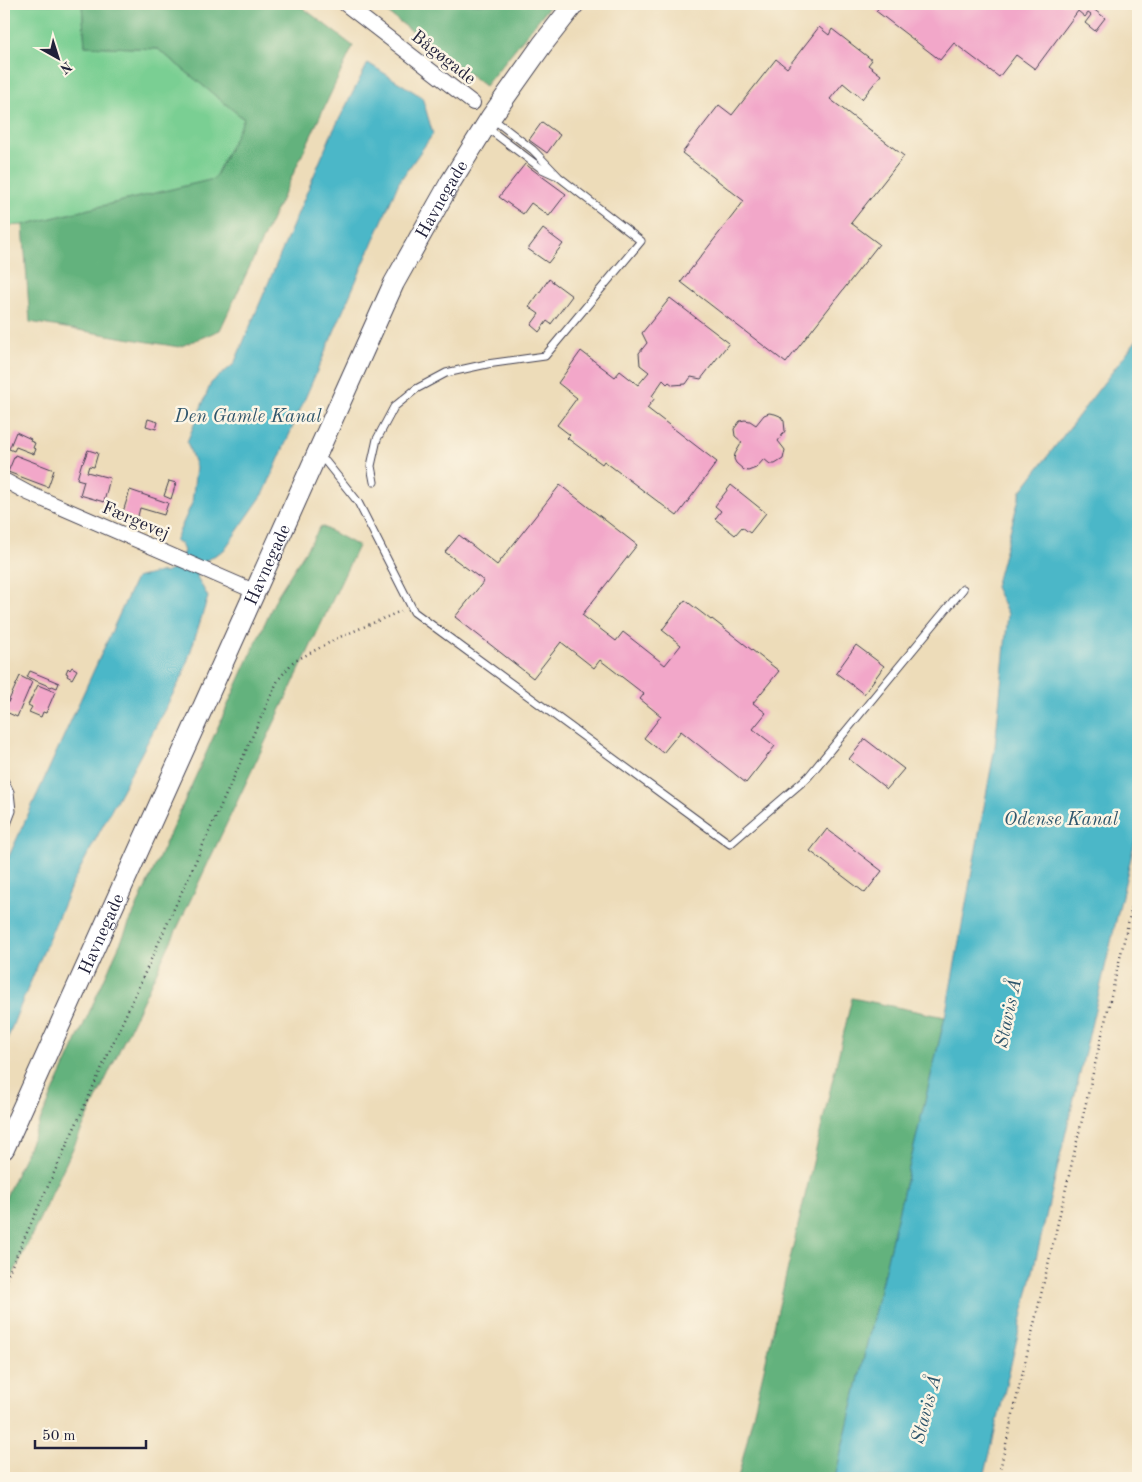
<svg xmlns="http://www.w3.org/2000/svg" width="1142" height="1482" font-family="'Old Standard TT',serif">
	<rect width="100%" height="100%" fill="#fcf5e5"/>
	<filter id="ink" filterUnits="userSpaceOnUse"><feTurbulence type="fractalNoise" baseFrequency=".02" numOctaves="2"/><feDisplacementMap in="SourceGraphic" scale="10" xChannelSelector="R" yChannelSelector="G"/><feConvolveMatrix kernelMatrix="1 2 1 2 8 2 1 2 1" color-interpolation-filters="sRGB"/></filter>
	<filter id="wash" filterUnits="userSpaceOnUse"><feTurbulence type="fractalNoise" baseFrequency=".0096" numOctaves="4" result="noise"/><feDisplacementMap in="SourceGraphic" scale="20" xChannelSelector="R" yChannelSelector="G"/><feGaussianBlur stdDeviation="1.12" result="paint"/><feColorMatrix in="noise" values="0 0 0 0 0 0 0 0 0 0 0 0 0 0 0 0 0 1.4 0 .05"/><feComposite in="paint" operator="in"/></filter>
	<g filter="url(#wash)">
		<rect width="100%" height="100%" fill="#eddcb9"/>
		<path fill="#7acf93" stroke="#4e7867" d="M4 4H82L85 46 158 49 244 119 214 179 23 225 4 226Z"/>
		<path fill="#63b27d" stroke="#426a5c" d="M82 4H298L353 46 220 330 179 347 30 322 23 225 214 179 244 119 158 49 85 46Z
			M376 4H551L485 86Z
			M321 526 358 546 4 1294V1201L277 596Z
			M852 998 945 1017 835 1478H738Z"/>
		<path fill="#4bb7c8" stroke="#366c82" d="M368 63 422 97 433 134 399 182 264 493 224 550 205 561 197 577 208 597 183 675 72 884 17 1014 4 1048V867L136 578 161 572 165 573 176 568 184 551 181 544 175 541 192 503 196 467 187 442 211 383 234 364 331 135Z
			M1138 338V828L984 1478H835L945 1017 995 747 1008 614 995 587 1021 491Z"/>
		<g id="blocks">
			<path fill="#f2a7c9" d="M882 4H1096L1092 8 1105 18 1095 31 1085 23 1091 15 1088 13 1085 17 1078 11 1035 69 1016 55 999 77 954 43 940 60 876 11Z
				M819 27 829 35 832 29 872 60 868 65 881 75 862 99 843 83 830 99 904 156 851 223 879 244 786 363 681 282 744 201 682 153 719 105 732 115 776 59 787 68Z
				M542 122 560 135 547 153 529 140Z
				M525 164 566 194 549 216 531 203 523 214 499 197Z
				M543 229 563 244 548 263 528 249Z
				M549 279 572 296 551 324 547 321 539 332 531 325 539 314 529 307Z
				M670 298 729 343 701 379 691 377 686 384 673 385 669 382 667 384 663 380 652 396 655 398 647 408 717 462 677 516 604 461 602 464 567 438 570 435 557 425 577 398 558 383 581 351 615 377 620 371 638 385 649 372 640 365 639 353 647 343 642 333Z
				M769 413 775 414 780 416 784 421 785 431 778 441 782 446 785 450 783 459 775 464H770L764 459 756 468 748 471 744 470 736 463 734 459 735 454 742 442 735 436 734 429 740 421 745 420 750 421 756 425 764 415Z
				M148 419 158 422 156 429 146 426Z
				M16 432 31 439 30 441 35 443 33 448 36 449 34 454 16 447 14 451 9 449Z
				M88 450 98 453 94 467 89 466 87 472 110 478 104 502 80 495 84 481 77 479 82 462 83 463Z
				M15 455 54 470 48 487 8 472Z
				M169 481 176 483 171 499 164 496Z
				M560 485 637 545 582 615 616 641 623 632 665 665 681 645 662 630 685 600 711 620 712 619 779 671 753 703 766 713 753 729 775 746 746 783 681 731 663 753 644 738 661 716 640 699 644 694 600 660 594 668 561 642 533 678 455 617 484 581 445 552 459 535 497 565Z
				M731 485 766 513 750 533 742 527 735 535 715 519 721 511 715 506Z
				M130 490 168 503 164 515 140 508 137 520 122 515Z
				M856 645 884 666 864 694 836 673Z
				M72 667 77 670 72 679 67 676 68 674 66 673 68 668 70 670Z
				M30 671 59 683 57 688 52 686 51 687 27 677Z
				M20 676 32 682 17 717 4 711Z
				M38 685 55 692 46 713 43 712 41 717 29 712 32 707 28 705Z
				M865 739 904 769 887 789 849 759Z
				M827 829 882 871 865 893 810 851Z"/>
		</g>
	</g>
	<g filter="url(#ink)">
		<use href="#blocks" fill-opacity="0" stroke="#403e4e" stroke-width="1"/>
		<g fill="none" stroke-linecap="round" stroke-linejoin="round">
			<g stroke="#403e4e" stroke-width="9">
				<path id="lane" d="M486 127 542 169 555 175
					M317 456 326 462 358 502 414 612 730 844 808 777 963 589
					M374 482 371 466 377 439 394 407 416 389 446 373 487 364 545 356 641 241 559 177 533 150 493 119
					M4 780 10 792 12 811 4 832"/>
			</g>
			<g stroke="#403e4e" stroke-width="16">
				<path id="street" d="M345 4 473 103
					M4 480 28 493 256 592"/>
			</g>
			<g stroke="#403e4e" stroke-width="22">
				<g id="secondary">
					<path id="s1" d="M4 1149 394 283 450 183 491 117 542 45 574 4"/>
				</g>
			</g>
			<path stroke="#403e4e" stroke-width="2.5" stroke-dasharray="1 4" stroke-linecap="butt" d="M4 1283 278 680 293 662 340 637 401 611
				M998 1478 1138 881"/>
			<use href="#lane" stroke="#fff" stroke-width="7"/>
			<use href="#street" stroke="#fff" stroke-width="14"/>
			<use href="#secondary" stroke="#fff" stroke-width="20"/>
		</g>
	</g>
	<g text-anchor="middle" stroke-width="5" stroke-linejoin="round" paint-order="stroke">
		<g font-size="18" fill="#22223b" stroke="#fcf5e5">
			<text transform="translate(444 57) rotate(38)" y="6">Bågøgade</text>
			<text dy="6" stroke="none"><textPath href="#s1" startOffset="1046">Havnegade</textPath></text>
			<text transform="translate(136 520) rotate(23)" y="6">Færgevej</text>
			<text dy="6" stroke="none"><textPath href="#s1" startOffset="641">Havnegade</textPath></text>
			<text dy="6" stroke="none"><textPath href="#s1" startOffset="236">Havnegade</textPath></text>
		</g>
		<g font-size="19" font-style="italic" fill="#30566c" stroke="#fcf5e5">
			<text x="248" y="422">Den Gamle Kanal</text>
			<text x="1061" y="825">Odense Kanal</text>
			<text transform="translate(1007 1013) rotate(-78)" y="7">Stavis Å</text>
			<text transform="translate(925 1409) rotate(-75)" y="7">Stavis Å</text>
		</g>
	</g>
	<rect width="1142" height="1482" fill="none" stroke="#fcf5e5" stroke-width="20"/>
	<g transform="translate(58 58) rotate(141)" stroke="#fcf5e5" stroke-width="4" paint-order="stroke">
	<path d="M0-4L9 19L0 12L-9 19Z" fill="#22223b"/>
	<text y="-8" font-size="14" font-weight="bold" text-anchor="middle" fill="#22223b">N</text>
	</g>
	<path d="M35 1440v8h111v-8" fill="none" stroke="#22223b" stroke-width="2.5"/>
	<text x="42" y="1440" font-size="15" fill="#22223b" stroke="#fcf5e5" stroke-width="4" paint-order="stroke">50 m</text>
</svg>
